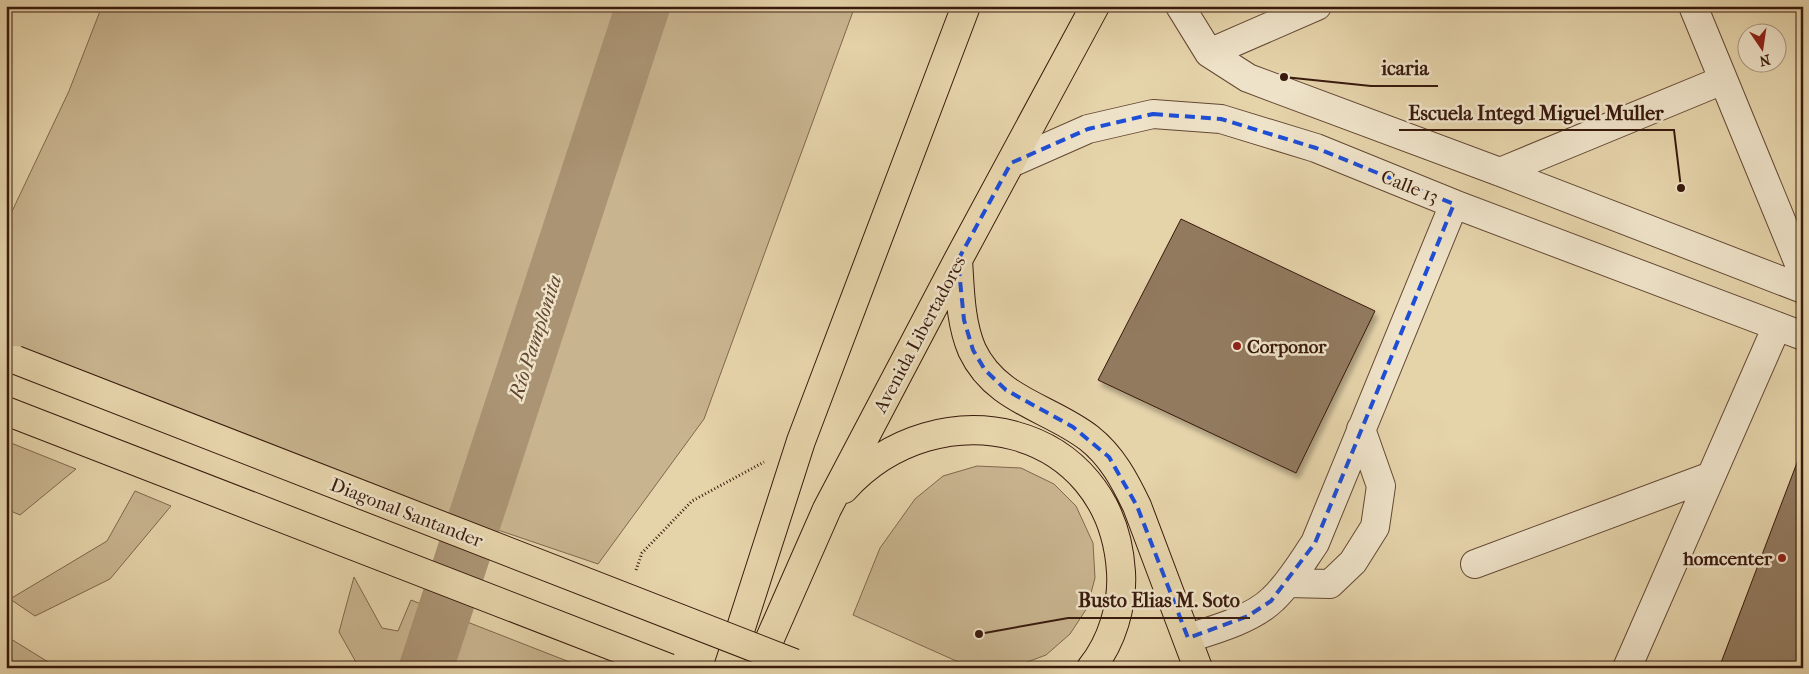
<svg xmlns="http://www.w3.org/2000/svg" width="1809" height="674" font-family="'IM FELL French Canon',serif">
	<defs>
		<filter id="shadow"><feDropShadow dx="3" dy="5.5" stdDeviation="2.5" flood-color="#0004"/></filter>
	</defs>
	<rect width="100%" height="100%" fill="#e5d3aa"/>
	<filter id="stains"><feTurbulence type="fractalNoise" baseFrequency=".004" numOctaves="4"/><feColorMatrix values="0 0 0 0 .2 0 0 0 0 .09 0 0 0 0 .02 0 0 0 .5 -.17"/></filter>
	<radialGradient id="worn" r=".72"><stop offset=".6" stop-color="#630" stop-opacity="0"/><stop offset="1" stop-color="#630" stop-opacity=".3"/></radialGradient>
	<path fill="#c8b48f" stroke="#80674e" d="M102 6H855L704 419 598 564 6 363V224L69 91Z
		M6 441 76 469 20 515 6 509Z
		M977 466 1021 468 1054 484 1076 506 1093 543 1095 578 1087 608 1070 634 1046 655 1011 668H972L853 615 880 548 915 499 943 476Z
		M135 491 171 506 110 579 35 616 10 599 107 541Z
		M354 577 382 628 398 631 411 600 585 668H364L357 664 339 632Z
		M6 636 58 668H6Z"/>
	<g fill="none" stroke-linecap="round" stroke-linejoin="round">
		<path stroke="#ab9474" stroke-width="54" d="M426 668 643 6"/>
	</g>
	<path fill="#927a5e" stroke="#391a0c" filter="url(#shadow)" d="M1181 219 1375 311 1296 473 1098 380Z
		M1803 447V668H1719Z"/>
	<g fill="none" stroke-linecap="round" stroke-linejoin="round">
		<g stroke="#644834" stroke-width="30">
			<path id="minor" d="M1180 6 1209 53 1248 78 1500 172 1803 289
				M1693 6 1802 271 1796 286
				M1209 53 1317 6
				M1011 163 1088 129 1153 114 1221 119 1316 148 1454 204 1803 336
				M1500 172 1723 80
				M1475 564 1711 476
				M1288 583 1330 584 1353 562 1375 527 1381 486 1361 429
				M1188 638C1214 630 1253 619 1273 599 1290 583 1302 562 1315 543L1454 204
				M1627 668 1777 326"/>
		</g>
		<g stroke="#391a0c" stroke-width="30">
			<path id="major" d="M958 260C960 289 960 322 972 350 996 401 1049 407 1089 438 1112 456 1125 481 1137 506L1198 668
				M844 489C938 385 1112 423 1121 572 1123 605 1112 642 1091 668
				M728 668 801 441 966 6
				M757 668 827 509 958 260 1095 6"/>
		</g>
		<path stroke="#391a0c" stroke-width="3" stroke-dasharray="1 2.5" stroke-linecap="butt" d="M636 570 642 553 692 501 764 462"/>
		<use href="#minor" stroke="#eee2c8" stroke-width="28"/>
		<use href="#major" stroke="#e5d3aa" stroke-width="28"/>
		<g stroke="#391a0c" stroke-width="30" stroke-linecap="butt">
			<path id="major-bridge" d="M16 360 794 663
				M6 411 669 668"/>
		</g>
		<use href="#major-bridge" stroke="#e5d3aa" stroke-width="28"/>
	</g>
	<path fill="none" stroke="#1d4ed8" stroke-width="4" stroke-dasharray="10 6" stroke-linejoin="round" d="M1153 114 1221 119 1316 148 1454 204 1315 543 1271 601 1248 616 1188 638 1137 506 1109 457 1073 427 1006 390 985 370 973 350 964 320 958 260 1011 163 1088 129Z"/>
	<g fill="#8f2418" stroke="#eee2c8" stroke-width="2">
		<circle cx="1237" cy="346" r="5"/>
		<circle cx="1782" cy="558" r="5"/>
	</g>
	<g text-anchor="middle" stroke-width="5" stroke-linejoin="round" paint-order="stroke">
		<g font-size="19" fill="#391a0c" stroke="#eee2c8">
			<text transform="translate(1410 186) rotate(22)" y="7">Calle 13</text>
			<text transform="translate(919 334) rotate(-62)" y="7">Avenida Libertadores</text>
			<text transform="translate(407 512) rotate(21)" y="7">Diagonal Santander</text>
		</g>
		<g font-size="19" font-weight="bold" fill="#391a0c" stroke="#eee2c8" text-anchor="start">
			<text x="1247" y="353">Corponor</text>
			<text x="1772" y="565" text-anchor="end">homcenter</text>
		</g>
		<g font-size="20" font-style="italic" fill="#614530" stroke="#eee2c8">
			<text transform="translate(535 337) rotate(-72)" y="7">Río Pamplonita</text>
		</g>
	</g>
	<path fill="none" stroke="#391a0c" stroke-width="2" d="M1284 77L1371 86H1438M1681 188L1674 130H1399M979 634L1068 618H1250"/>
	<g fill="#391a0c" stroke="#eee2c8" stroke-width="2">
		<circle cx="1284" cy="77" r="5"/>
		<circle cx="1681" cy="188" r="5"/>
		<circle cx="979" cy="634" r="5"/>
	</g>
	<g font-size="20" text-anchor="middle" font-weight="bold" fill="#391a0c" stroke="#eee2c8" stroke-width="5" stroke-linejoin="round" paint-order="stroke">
		<text x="1405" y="75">icaria</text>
		<text x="1536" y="120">Escuela Integd Miguel Muller</text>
		<text x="1159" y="607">Busto Elias M. Soto</text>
	</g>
	<rect width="1809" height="674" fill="none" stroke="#e5d3aa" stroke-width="25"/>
	<rect x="8" y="8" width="1794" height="659" fill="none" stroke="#391a0c" stroke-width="2.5"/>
	<rect x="12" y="12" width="1784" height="649" fill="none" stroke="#391a0c"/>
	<g transform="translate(1762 48) rotate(167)"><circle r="24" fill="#eee2c8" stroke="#a6927d"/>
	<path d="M0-4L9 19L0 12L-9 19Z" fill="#8f2418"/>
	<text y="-8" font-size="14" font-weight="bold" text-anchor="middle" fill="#391a0c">N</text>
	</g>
	<rect width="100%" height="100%" filter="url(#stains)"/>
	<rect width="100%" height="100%" fill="url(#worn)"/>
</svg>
